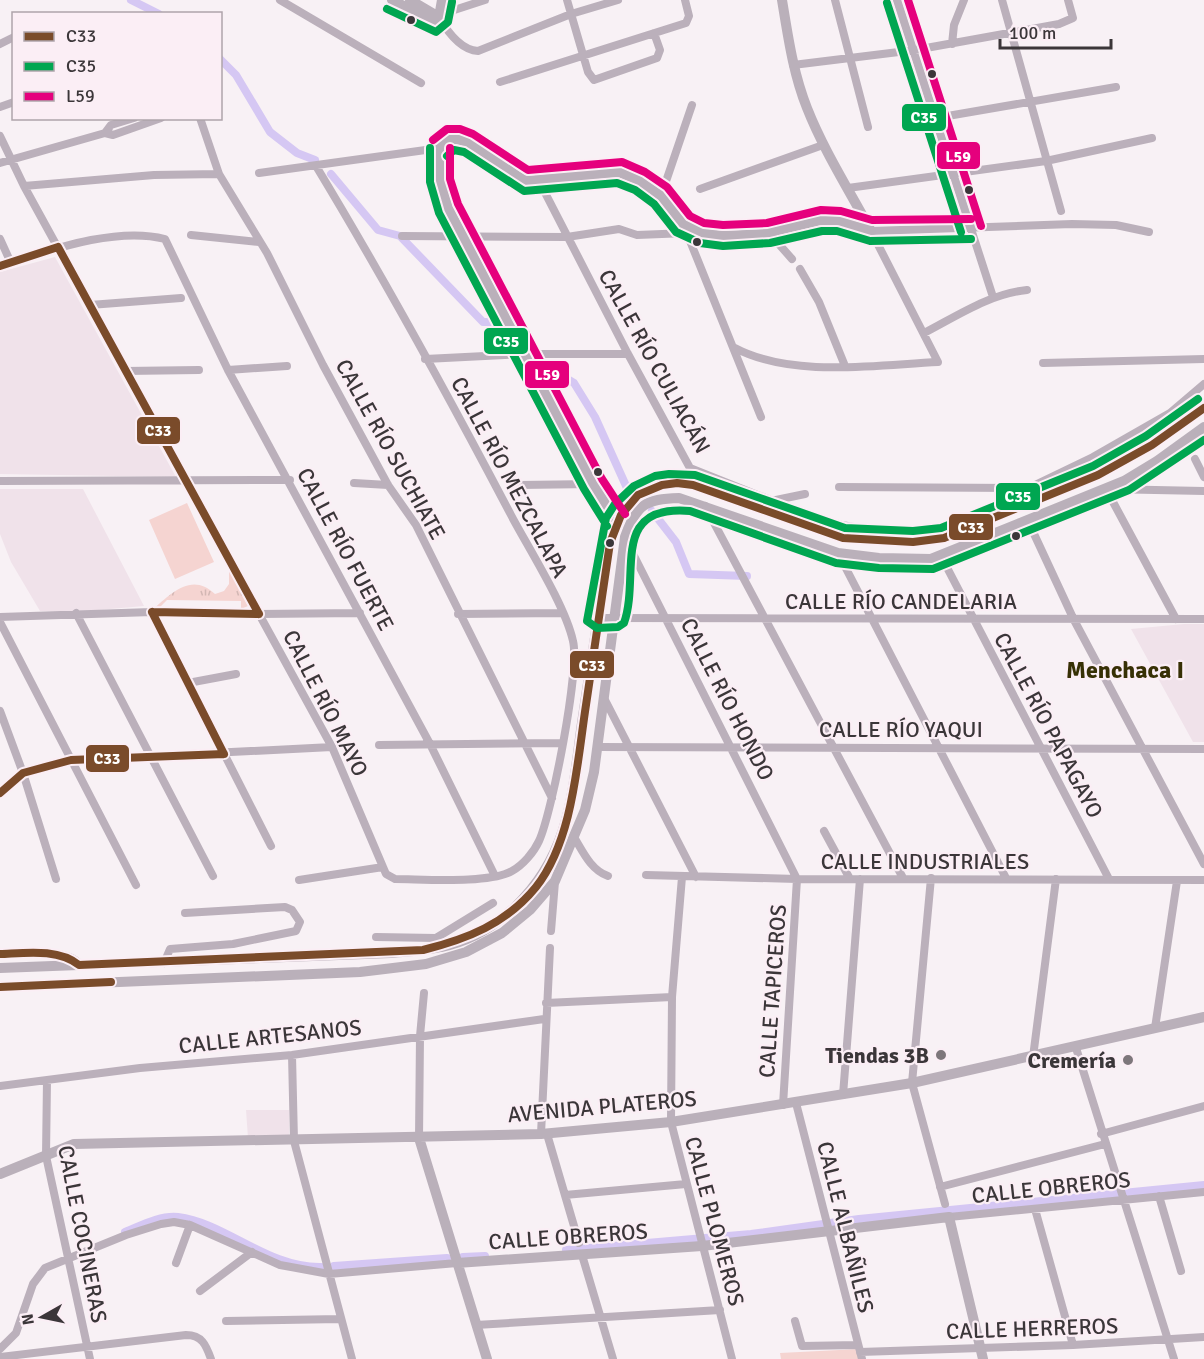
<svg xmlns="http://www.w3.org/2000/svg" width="1204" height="1359" font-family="Signika,sans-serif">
	<defs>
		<pattern id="park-tufts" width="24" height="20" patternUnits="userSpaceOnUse" patternTransform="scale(1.5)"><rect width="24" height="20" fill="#f5d4d1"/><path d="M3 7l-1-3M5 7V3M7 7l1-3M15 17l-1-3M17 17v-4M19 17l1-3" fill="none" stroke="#d3b7b4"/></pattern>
	</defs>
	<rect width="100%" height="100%" fill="#f8f1f5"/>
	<path fill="#f0e2ea" d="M55 257 176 477 0 474V272Z
		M0 489H83L144 606 76 612 40 611 11 562 0 534Z
		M1184 624H1204V742H1193L1131 629Z
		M246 1110H289V1138H248Z"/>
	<path fill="#f5d4d1" d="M187 503 214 562 175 579 149 520Z
		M859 1349 862 1359H781L780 1353Z"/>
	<path fill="url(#park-tufts)" d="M229 569 248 606 241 609V601L167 600 157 610H152C170 595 191 571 215 594L224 591 229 584Z"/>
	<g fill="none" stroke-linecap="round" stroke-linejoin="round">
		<path stroke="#d5c7f3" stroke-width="8" d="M131 0 159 14
			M220 59 236 75 270 132 297 153 315 160
			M331 174 378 230 400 236 483 322H502
			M542 364 574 383 595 417 627 488
			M652 511 676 542 689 574 747 576
			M125 1232C140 1226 160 1215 178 1217 226 1223 267 1268 321 1267
			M566 1250 751 1234 859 1219 1204 1185
			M463 1257 485 1256
			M334 1266 447 1258"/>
		<path stroke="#bbb0bb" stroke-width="8" d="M280 0 421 83
			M567 0 588 72 594 80 657 58 660 50 654 33
			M835 0 868 127
			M897 0 993 297
			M1002 0 1061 211
			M439 15 485 0
			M439 17C447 31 460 50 478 51L571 14 618 0
			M0 44 14 37
			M952 44 954 25 964 0
			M793 65 915 50 1059 24 1073 18 1068 0
			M500 82 686 23 689 16 685 0
			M0 107 14 102
			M200 118 219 174 267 253 323 365 388 485 416 525 552 798
			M936 118 1116 87
			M105 133 113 135 161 118
			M0 136 24 186 332 747 386 874 395 879C423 879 489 884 512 871 523 865 534 852 539 841 552 813 580 669 573 641 565 605 529 549 511 515 449 397 385 280 316 166
			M0 163 105 133 111 125 134 118
			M259 173 440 148
			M539 181 628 354 690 468 808 515 842 525 876 531H926L958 522 1093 457 1170 413 1204 384
			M24 186 154 175 219 174
			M848 188 1046 161 1152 138
			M700 189 823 145
			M661 196 692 105
			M686 231 761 417
			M769 233 792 259
			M191 235 259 242
			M402 236 567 237 619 229 637 235 687 233
			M0 239 11 263
			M0 266C48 251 115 226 165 239L228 370 430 744 495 876
			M800 269 819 302 845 366
			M90 305 181 298
			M924 333C957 316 989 294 1027 290
			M735 348C792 378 875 365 938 362L871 231 1072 224 1116 225 1149 232
			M425 359 525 354H628
			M1043 363 1204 359
			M228 370 287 366
			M125 371 199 370
			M1195 459 1204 477
			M0 481 290 480
			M354 483 388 485
			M520 485 593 484
			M839 487 1024 488
			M776 500 805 494
			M705 506 903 878
			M1028 521 1074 620 1204 864
			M625 538 797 879
			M838 553 1006 878
			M941 556 1109 879
			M152 612 271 846
			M76 613 213 876
			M458 614 562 613
			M0 617 152 612 259 614 360 613
			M597 618 1204 619
			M1176 619 1106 489 1204 491
			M0 622 136 885
			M188 683 236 674
			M604 698 696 877
			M0 711 23 773 56 879
			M379 745 561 743
			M597 747 1204 749
			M0 793 23 773 71 760 332 747
			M824 831 850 879
			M574 837C583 852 591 870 608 876
			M646 875 797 879 1204 880
			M682 877 672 997 671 1122 732 1359
			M931 878 912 1083 945 1204
			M299 880 383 867
			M551 931 555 882
			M376 937 436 938
			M442 947 436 938 493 903
			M164 963 170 949 233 944 296 931 300 922 292 910 285 907 185 913
			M546 1003 672 997
			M1155 1028 1177 881
			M1076 1048 1174 1359
			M292 1055 294 1141 352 1359
			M1033 1057 1056 879
			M47 1080 46 1156 90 1359
			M0 1086 140 1068 292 1055 544 1019
			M843 1095 860 879
			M796 1103 862 1359
			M783 1105 797 879
			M541 1134 550 948
			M547 1134 579 1243
			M1101 1134 1204 1106
			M419 1138 420 1036 424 993
			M940 1187 1105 1144
			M565 1195 686 1184
			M1159 1196 1181 1271
			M1035 1209 1073 1345
			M949 1217 1204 1192
			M582 1255 613 1359
			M176 1263 190 1225
			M200 1291 252 1252
			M226 1321 340 1319
			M795 1321 802 1346 858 1345
			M476 1325 720 1310
			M0 1349 16 1333 33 1284 45 1268 126 1235 161 1224 174 1222 190 1225 280 1265 329 1274 457 1263
			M860 1352 1073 1345 1204 1337
			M0 1357 186 1335C202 1335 206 1345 211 1359"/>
		<path stroke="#bab0ba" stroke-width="10" d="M392 0 435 22 439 17 442 0
			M410 0 439 17
			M782 0C788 36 793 73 807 108 824 151 849 190 871 231
			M616 520 593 484 448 208 440 181V148L450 139C472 136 504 171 526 181L619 172 640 181 661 196 683 224 701 233 723 236 762 234 821 220 839 221 871 231
			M0 954C19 953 67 949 79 965
			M0 968 391 953C408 951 425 951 441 947 470 941 494 927 515 907 570 854 572 795 582 723 591 663 600 603 610 543 621 500 647 477 693 485L843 538 913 542 944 538 1098 475 1152 445 1204 408
			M0 987 360 972 426 964 466 952 502 933 530 910 555 881 585 810 594 772 625 537C636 505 645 499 679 498L838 553 879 558 931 559 1124 481 1157 461 1204 427
			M419 1138 487 1359
			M0 1174 74 1144 541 1134 671 1122 912 1083 1204 1017
			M457 1263 702 1246 949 1217 983 1359"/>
		<g stroke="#fbeef5" stroke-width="12">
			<path id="bus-1" d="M58 247 259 614
				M0 266 58 247
				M152 612 224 754
				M152 612 259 614
				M0 793 23 773 71 760 224 754
				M0 954C25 953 58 948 79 965L423 950C467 939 506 924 536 887 573 840 577 763 586 705 594 651 602 597 610 543L621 515 638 495 662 485 677 483 693 485 843 538 913 542 944 538 1098 475 1152 445 1204 408
				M0 987 111 982"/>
		</g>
		<g stroke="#fbeef5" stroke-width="12">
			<path id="bus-2" d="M887 3 961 232
				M387 9 436 32 448 22 452 2
				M430 148V182L439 213 584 489 607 526
				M447 156 454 150 464 152 524 191 617 183 635 190 654 204 676 232 700 243 723 246 770 243 822 231H837L870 241 971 239
				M1198 399 1146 436 1093 466 941 528 913 531 845 528 695 475 669 474 655 476 634 486 615 504 606 518 587 621 597 628 618 627 624 623C641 575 608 504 690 511L836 563 879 568 933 569 1129 490 1204 440"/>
		</g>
		<g stroke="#fbeef5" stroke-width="12">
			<path id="bus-3" d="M908 0 981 226
				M433 140 447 129H460L473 134 528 170 622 162 645 172 667 187 690 216 704 223 723 225 767 223 821 210 841 211 872 220 971 219
				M450 148V179L458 204 602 479 625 514"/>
		</g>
		<use href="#bus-1" stroke="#7a4b2a" stroke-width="8"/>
		<use href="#bus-2" stroke="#00a651" stroke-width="8"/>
		<use href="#bus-3" stroke="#e5007d" stroke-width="8"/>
	</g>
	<g fill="#3b3639" stroke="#fbeef5" stroke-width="2">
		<circle cx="411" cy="20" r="5"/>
		<circle cx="932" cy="74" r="5"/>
		<circle cx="969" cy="190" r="5"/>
		<circle cx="697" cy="242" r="5"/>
		<circle cx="598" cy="472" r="5"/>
		<circle cx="1016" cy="536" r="5"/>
		<circle cx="610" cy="543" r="5"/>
	</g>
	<g fill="#7d777b" stroke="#fbeef5" stroke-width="2">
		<circle cx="941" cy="1055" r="6"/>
		<circle cx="1128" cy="1060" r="6"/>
	</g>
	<g text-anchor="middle" stroke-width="4.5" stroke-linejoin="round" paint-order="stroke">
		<g font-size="22" fill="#3b3639" stroke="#fbeef5">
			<text transform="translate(655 361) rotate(61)" y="8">CALLE RÍO CULIACÁN</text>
			<text transform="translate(391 449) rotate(61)" y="8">CALLE RÍO SUCHIATE</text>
			<text transform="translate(510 477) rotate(62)" y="8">CALLE RÍO MEZCALAPA</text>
			<text transform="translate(346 549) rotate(62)" y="8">CALLE RÍO FUERTE</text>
			<text x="901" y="609">CALLE RÍO CANDELARIA</text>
			<text transform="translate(728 699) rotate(63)" y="8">CALLE RÍO HONDO</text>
			<text transform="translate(326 703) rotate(63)" y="8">CALLE RÍO MAYO</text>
			<text transform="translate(1049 725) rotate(62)" y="8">CALLE RÍO PAPAGAYO</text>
			<text x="901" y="737">CALLE RÍO YAQUI</text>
			<text x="925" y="869">CALLE INDUSTRIALES</text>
			<text transform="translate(772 991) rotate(-86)" y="8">CALLE TAPICEROS</text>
			<text transform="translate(270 1036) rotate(-6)" y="8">CALLE ARTESANOS</text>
			<text transform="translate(602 1106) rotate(-5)" y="8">AVENIDA PLATEROS</text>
			<text transform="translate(1051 1187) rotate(-6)" y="8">CALLE OBREROS</text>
			<text transform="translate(715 1221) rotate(75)" y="8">CALLE PLOMEROS</text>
			<text transform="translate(846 1227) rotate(76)" y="8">CALLE ALBAÑILES</text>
			<text transform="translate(83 1234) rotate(79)" y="8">CALLE COCINERAS</text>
			<text transform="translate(568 1236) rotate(-4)" y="8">CALLE OBREROS</text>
			<text transform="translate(1032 1328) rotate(-2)" y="8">CALLE HERREROS</text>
		</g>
		<g font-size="22" font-weight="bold" fill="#3b3639" stroke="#fbeef5" text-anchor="end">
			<text x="929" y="1063">Tiendas 3B</text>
			<text x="1116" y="1068">Cremería</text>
		</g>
		<g font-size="24" font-weight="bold" fill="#373005" stroke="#fbeef5">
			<text x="1125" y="678">Menchaca I</text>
		</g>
	</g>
	<g stroke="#fbeef5" stroke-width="2">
		<rect x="901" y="103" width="46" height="29" rx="6" fill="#00a651"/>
		<rect x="936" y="141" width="45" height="29" rx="6" fill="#e5007d"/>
		<rect x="483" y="327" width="46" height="28" rx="6" fill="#00a651"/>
		<rect x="524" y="360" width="46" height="29" rx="6" fill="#e5007d"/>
		<rect x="136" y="416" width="45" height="29" rx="6" fill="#7a4b2a"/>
		<rect x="995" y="482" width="46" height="29" rx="6" fill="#00a651"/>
		<rect x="948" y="513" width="46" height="28" rx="6" fill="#7a4b2a"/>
		<rect x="569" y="650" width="46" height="29" rx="6" fill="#7a4b2a"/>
		<rect x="85" y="744" width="45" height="29" rx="6" fill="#7a4b2a"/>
	</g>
	<g font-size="16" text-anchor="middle" font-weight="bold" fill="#fff">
		<text x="924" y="123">C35</text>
		<text x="958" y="162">L59</text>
		<text x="506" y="347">C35</text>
		<text x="547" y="380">L59</text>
		<text x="158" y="436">C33</text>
		<text x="1018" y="502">C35</text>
		<text x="971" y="533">C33</text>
		<text x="592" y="671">C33</text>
		<text x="107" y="764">C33</text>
	</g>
	<rect x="12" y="12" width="210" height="108" fill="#fbeef5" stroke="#aea4aa" stroke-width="1.5"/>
	<rect x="24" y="32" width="30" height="9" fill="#7a4b2a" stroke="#aea4aa" stroke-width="1.5"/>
	<text x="66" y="42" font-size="18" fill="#3b3639">C33</text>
	<rect x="24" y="62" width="30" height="9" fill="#00a651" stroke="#aea4aa" stroke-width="1.5"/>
	<text x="66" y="72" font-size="18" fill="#3b3639">C35</text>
	<rect x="24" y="92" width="30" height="9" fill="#e5007d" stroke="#aea4aa" stroke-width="1.5"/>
	<text x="66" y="102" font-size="18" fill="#3b3639">L59</text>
	<g transform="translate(42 1317) rotate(261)" stroke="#fbeef5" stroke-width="4.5" paint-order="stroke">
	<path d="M0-4.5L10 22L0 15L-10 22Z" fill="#3b3639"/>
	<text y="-9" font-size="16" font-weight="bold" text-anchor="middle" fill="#3b3639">N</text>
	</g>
	<path d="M1000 39v9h111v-9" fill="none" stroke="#3b3639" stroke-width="3"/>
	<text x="1009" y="39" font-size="18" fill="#3b3639" stroke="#fbeef5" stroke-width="4.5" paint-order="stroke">100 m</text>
</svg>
